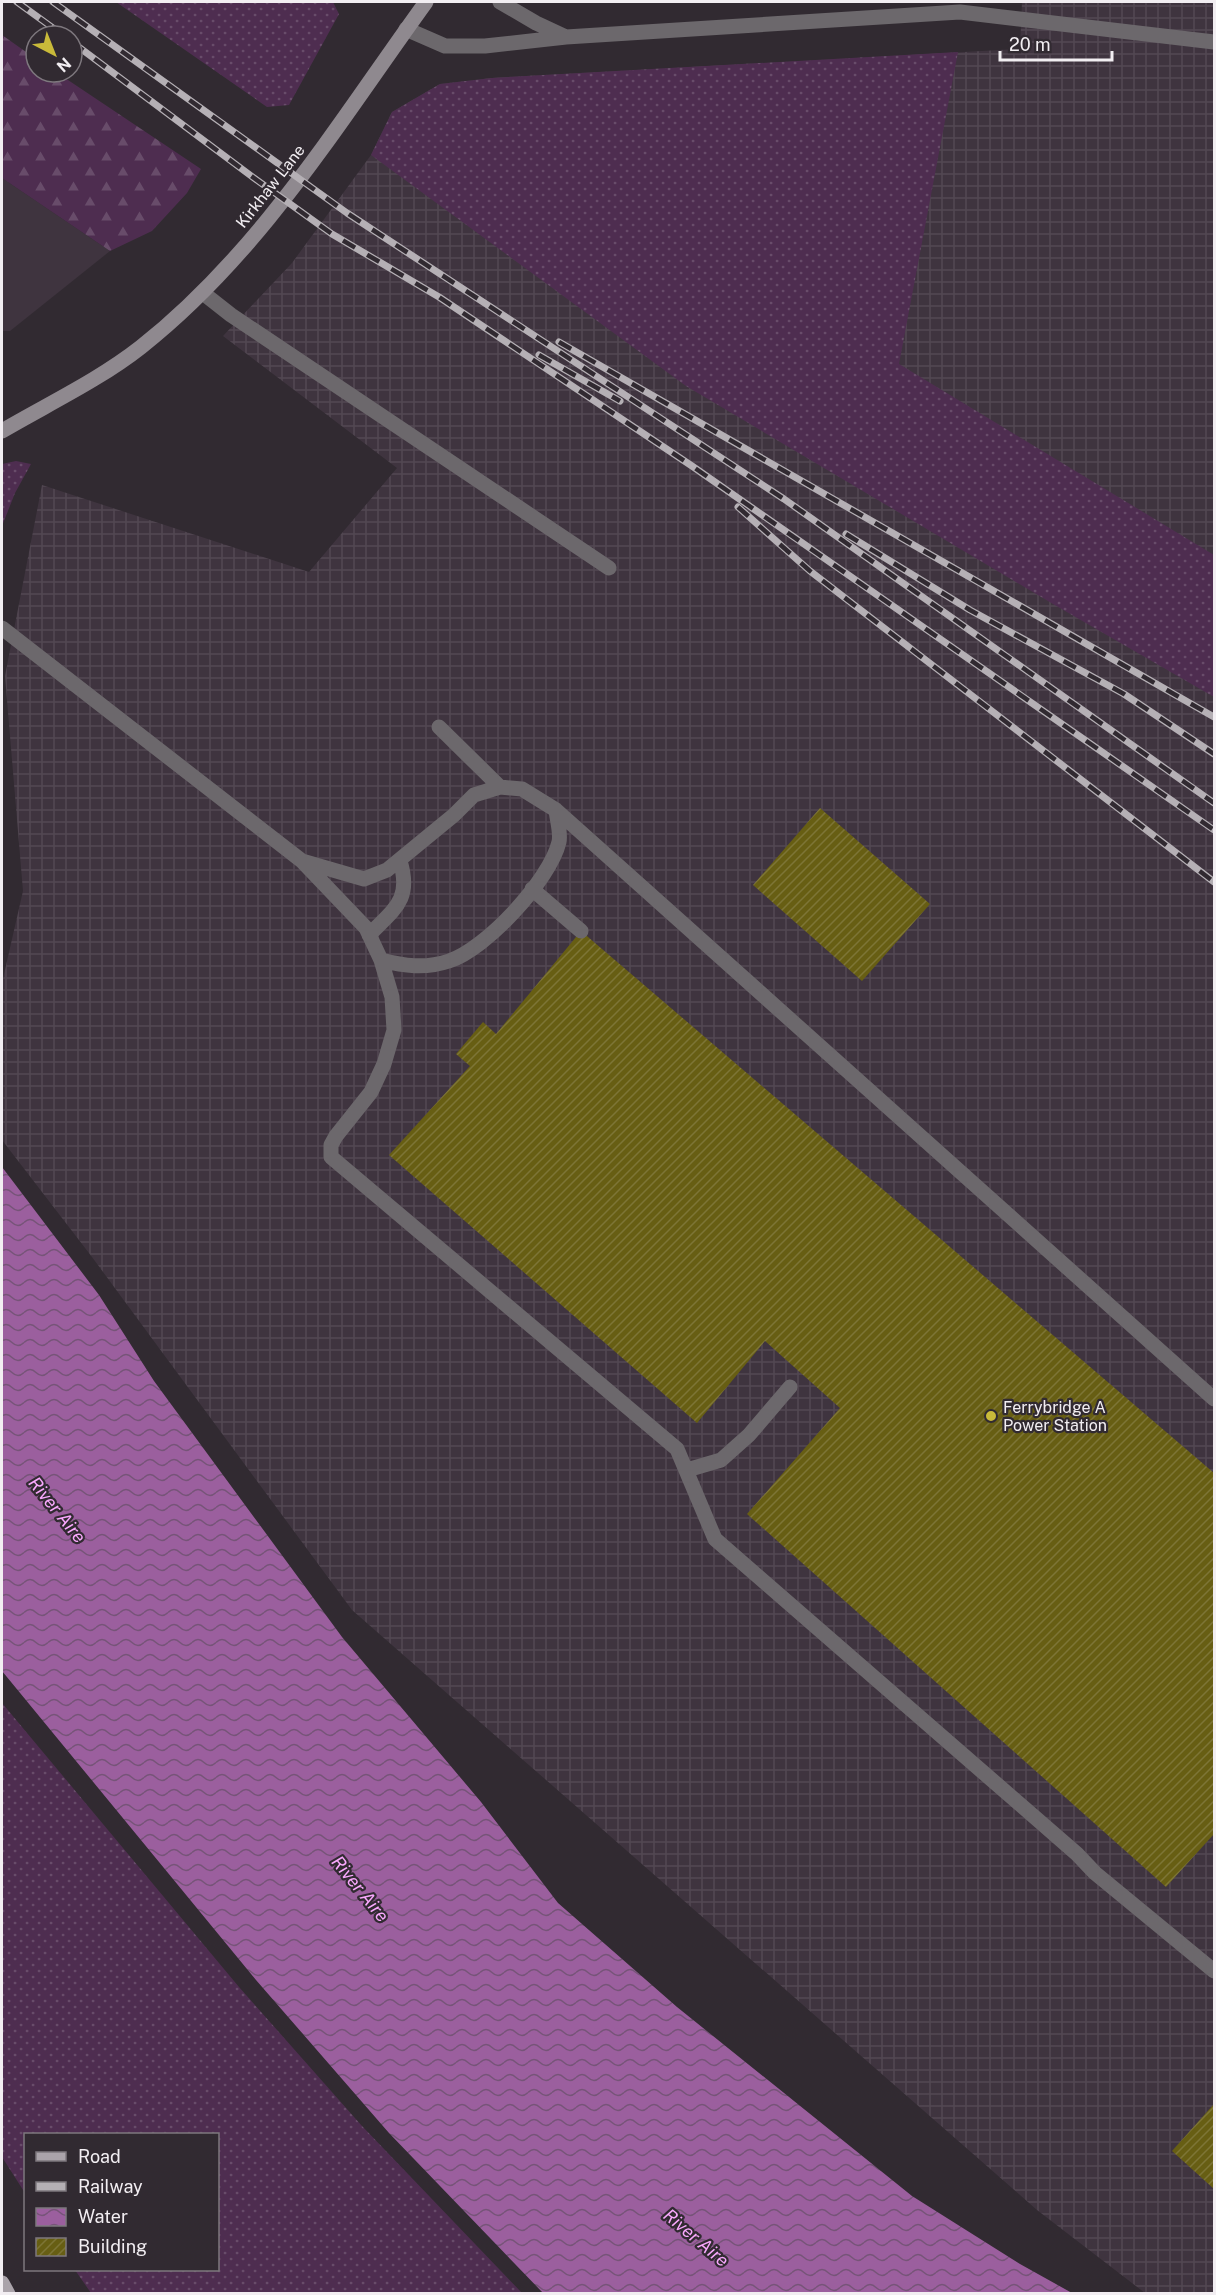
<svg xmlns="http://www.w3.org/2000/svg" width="1216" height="2295" font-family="'Public Sans',sans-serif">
	<defs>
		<pattern id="industrial-grid" width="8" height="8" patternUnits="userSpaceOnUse" patternTransform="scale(1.5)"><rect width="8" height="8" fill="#3f343f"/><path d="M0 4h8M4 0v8" fill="none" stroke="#524852"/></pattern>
		<pattern id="grass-dots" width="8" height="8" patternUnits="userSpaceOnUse" patternTransform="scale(1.5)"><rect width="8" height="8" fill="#4e2d50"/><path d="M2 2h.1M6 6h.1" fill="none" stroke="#684c6a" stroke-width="1.8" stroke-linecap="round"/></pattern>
		<pattern id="forest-firs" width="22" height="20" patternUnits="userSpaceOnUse" patternTransform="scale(1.5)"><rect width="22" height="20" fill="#4e2d50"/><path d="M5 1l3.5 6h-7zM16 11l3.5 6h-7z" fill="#684c6a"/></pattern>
		<pattern id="water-waves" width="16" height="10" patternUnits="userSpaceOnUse" patternTransform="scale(1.5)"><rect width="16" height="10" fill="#9b5f9e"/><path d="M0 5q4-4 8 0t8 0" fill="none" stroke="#765478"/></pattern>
		<pattern id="building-hatch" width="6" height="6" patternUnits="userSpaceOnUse" patternTransform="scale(1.5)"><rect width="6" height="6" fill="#675e13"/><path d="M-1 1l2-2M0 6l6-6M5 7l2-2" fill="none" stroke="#7d7536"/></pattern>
	</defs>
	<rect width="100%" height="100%" fill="#312a31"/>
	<path fill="#3f343f" d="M2 178 110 251 10 331H2Z"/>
	<path fill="url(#industrial-grid)" d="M1022 2H1214V2293H1145L1037 2210 352 1610 92 1257 2 1140V983L23 891 5 676 42 485 309 572 397 468 223 336 292 263 371 155 392 112 440 84 492 78 1020 49Z"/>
	<path fill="url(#grass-dots)" d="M116 2H333L339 14 289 105 267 107Z
		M958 52 899 364 1214 555V697L1053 604 686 386 371 155 392 112 440 84 492 78Z
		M16 461 31 464 15 493 2 526V464Z
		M2 1703 239 1987 362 2126 522 2293H91L75 2270H218V2134H26L25 2193 2 2157Z"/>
	<path fill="url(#forest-firs)" d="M2 35 36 59V72H56L201 169 187 193 152 231 110 251 2 178Z"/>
	<path fill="url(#water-waves)" d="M2 1167 99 1295 154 1381 342 1637 481 1802 558 1903 677 2007 912 2196 1020 2264 1072 2293H543L389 2133 256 1980 2 1671Z"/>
	<path fill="url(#building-hatch)" d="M820 808 930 904 862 981 753 885Z
		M581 931 1214 1473V1834L1166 1887 747 1514 840 1408 765 1341 697 1423 389 1155 470 1066 456 1054 483 1022 496 1034Z
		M1214 2104V2189L1172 2151Z"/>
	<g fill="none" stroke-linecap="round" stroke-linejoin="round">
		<path stroke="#6c686c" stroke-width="15" d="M203 293 231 315 609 568
			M2 628 302 861 364 879 387 870 454 815 474 795 500 787 522 789 556 810 1214 1399
			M439 727 500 787
			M302 861 366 928 381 960 392 997 394 1030 384 1064 371 1092 336 1136 331 1145V1157L677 1449 715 1539 1077 1854 1095 1873 1214 1971
			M532 889 581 931
			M369 935C394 909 412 900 400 861
			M381 960C404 966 425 969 449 961 486 949 550 880 559 842 561 833 557 820 556 810
			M687 1470 721 1460 749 1435 790 1387"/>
		<path stroke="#6c686c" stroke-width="15" d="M500 2 536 23 566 37
			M406 29 445 46H485L566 37 960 12 1214 42"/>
		<path stroke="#8f898f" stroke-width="15" d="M2 431C48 404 99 380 141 347 260 253 339 122 426 2"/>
		<path stroke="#aaa3aa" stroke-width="15" d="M2 2283 8 2294"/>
		<g stroke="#b5b0b5" stroke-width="7">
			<path id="rail" d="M17 2 64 36
				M53 2 347 213 784 499 1214 803
				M72 42 254 178 332 234 439 297 692 466 1214 830
				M559 342 1214 717
				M539 355 620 401
				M738 507 810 571 1214 882
				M846 534 970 610 1124 694 1214 754"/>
		</g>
		<use href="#rail" stroke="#312a31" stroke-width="4.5" stroke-dasharray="14" stroke-linecap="butt"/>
	</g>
	<circle fill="#c9ba3a" stroke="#312a31" stroke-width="2" cx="991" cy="1416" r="6"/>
	<g text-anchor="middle" stroke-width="4.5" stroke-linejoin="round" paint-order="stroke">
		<g font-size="16" fill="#f2eef2" stroke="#312a31">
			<text transform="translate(270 186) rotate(-52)" y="6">Kirkhaw Lane</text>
		</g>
		<g font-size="16" fill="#f2eef2" stroke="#312a31" text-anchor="start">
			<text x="1003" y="1413">Ferrybridge A<tspan x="1003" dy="18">Power Station</tspan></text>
		</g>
		<g font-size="18" font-style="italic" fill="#f9a8fd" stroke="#312a31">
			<text transform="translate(57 1510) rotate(51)" y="6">River Aire</text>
			<text transform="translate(360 1889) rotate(51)" y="6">River Aire</text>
			<text transform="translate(696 2238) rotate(40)" y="6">River Aire</text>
		</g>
	</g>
	<rect width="1216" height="2295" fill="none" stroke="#f2eef2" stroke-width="6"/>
	<rect x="24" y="2133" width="195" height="138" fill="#312a31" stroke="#7e787e" stroke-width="1.5"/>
	<rect x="36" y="2152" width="30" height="9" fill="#aaa3aa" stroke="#7e787e" stroke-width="1.5"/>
	<text x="78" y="2163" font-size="18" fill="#f2eef2">Road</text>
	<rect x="36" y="2182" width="30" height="9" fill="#b5b0b5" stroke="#7e787e" stroke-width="1.5"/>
	<text x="78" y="2193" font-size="18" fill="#f2eef2">Railway</text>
	<rect x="36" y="2208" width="30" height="18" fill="url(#water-waves)" stroke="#7e787e" stroke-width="1.5"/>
	<text x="78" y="2223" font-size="18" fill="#f2eef2">Water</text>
	<rect x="36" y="2238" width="30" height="18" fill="url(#building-hatch)" stroke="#7e787e" stroke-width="1.5"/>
	<text x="78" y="2253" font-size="18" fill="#f2eef2">Building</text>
	<g transform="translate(54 54) rotate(138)"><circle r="28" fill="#312a31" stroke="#7e787e" stroke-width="1.5"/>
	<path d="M0-4.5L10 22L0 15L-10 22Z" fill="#c9ba3a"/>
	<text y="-9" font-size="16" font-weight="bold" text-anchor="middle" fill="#f2eef2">N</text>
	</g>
	<path d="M1000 51v9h112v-9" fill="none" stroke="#f2eef2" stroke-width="3"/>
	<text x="1009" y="51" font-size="18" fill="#f2eef2" stroke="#312a31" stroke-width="4.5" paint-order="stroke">20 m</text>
</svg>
